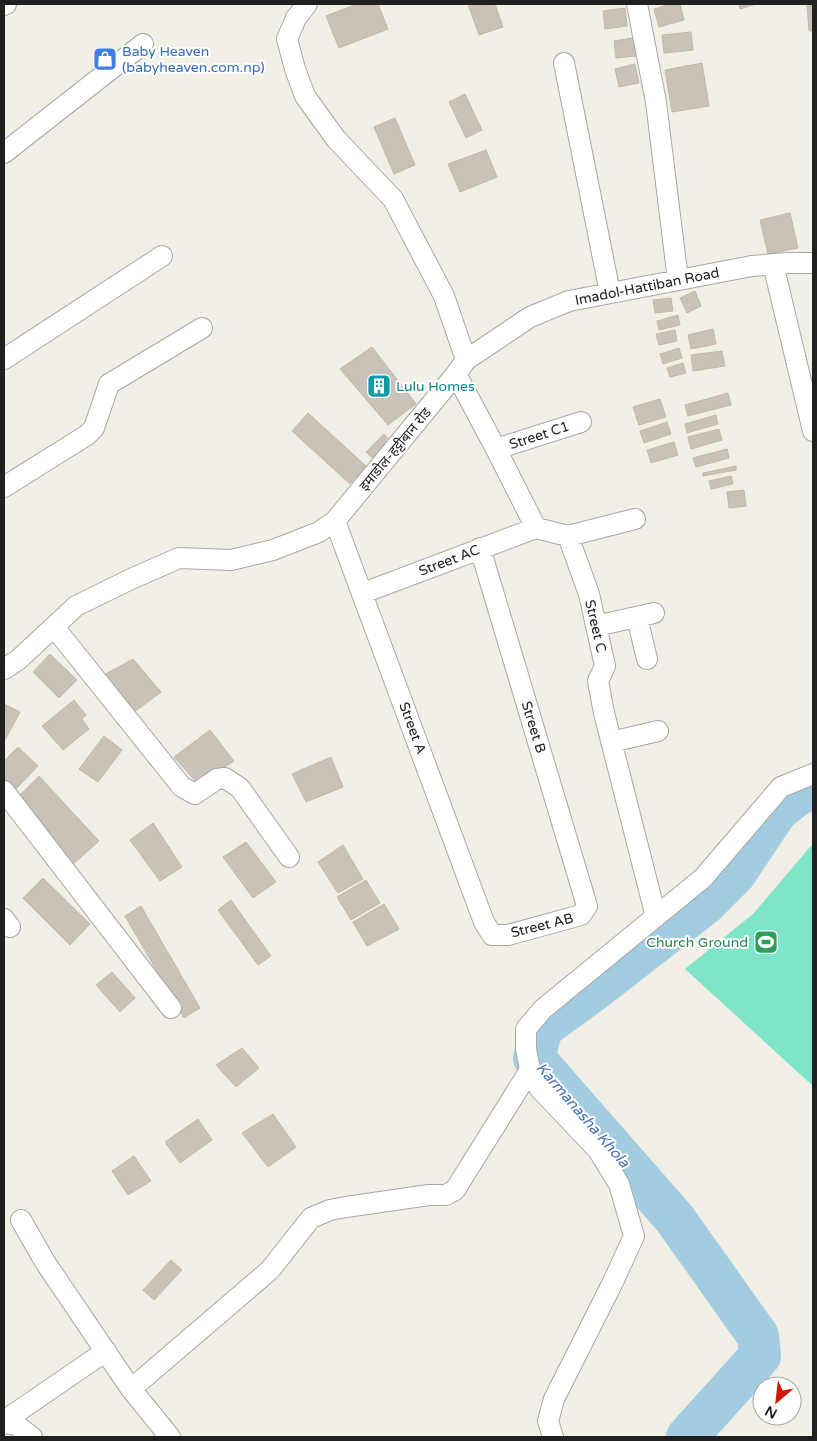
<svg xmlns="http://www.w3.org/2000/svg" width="817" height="1441" font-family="'Varela Round','Noto Sans Devanagari',sans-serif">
	<rect width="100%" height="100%" fill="#f1efe6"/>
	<path fill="#7fe5c9" d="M813 845V1086L685 969 753 914 810 847Z"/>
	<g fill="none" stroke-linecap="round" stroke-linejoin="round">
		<path stroke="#a3cce1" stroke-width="42" d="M687 1437 760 1356 758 1336 675 1219 534 1058 542 1028 593 991 705 904 735 874 777 811 799 794 813 789"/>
	</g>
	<path fill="#c9c2b8" stroke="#c4b7a7" d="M357 4H378L388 29 339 48 326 16Z
		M468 4H495L503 27 479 35Z
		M672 4H680L684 20 659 27 654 9Z
		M739 4H756L740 9Z
		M807 4H813V31H809Z
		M625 8 627 26 605 29 603 11Z
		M691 32 693 50 664 53 662 35Z
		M633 38 636 56 616 58 614 41Z
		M702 63 709 106 672 112 665 70Z
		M635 64 639 83 619 87 615 69Z
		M465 94 482 130 466 138 449 102Z
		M395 118 415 165 394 174 374 127Z
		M486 150 497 177 460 192 448 164Z
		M790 213 798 248 768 254 760 220Z
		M695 291 701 306 687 313 680 298Z
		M671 298 673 311 655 313 653 300Z
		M678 315 680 325 659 330 657 321Z
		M713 329 716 344 691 349 688 335Z
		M675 330 677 341 659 345 656 334Z
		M372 347 416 404 388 425 340 369Z
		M679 348 682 358 663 364 660 354Z
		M722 351 725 366 693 371 691 355Z
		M683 363 686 373 670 377 667 368Z
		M728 393 731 405 688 416 685 405Z
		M660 399 666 417 639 425 633 407Z
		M308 413 366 466 350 484 292 431Z
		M716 415 718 424 687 433 685 424Z
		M667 422 671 434 644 443 640 431Z
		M719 429 722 440 691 449 688 437Z
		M384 434 390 441 372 458 366 452Z
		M674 442 678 455 651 463 647 450Z
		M727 449 729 458 696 467 693 458Z
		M736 466V470L703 476V473Z
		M731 476 733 484 711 489 709 481Z
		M744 490 746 506 729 508 727 492Z
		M50 654 77 680 59 698 33 672Z
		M133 659 161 692 133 713 104 675Z
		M74 700 86 715 82 719 89 729 63 750 42 726Z
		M4 704 20 712 5 740 4 739Z
		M210 730 234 761 198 784 174 757Z
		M104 736 122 750 98 782 79 769Z
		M18 747 38 766 16 789 4 778V761Z
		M331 757 343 787 306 802 292 774Z
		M39 776 99 841 72 865 15 800Z
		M153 823 182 867 160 881 130 840Z
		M246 842 276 882 253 898 223 857Z
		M343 845 363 879 338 893 318 862Z
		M43 878 90 924 70 945 23 898Z
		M366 880 380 903 351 920 337 897Z
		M231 900 271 956 258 965 218 910Z
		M384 904 399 929 367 946 353 922Z
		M141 906 200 1008 184 1018 125 916Z
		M112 972 135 998 120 1012 96 985Z
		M242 1048 259 1068 236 1087 216 1065Z
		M273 1114 296 1147 268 1167 242 1133Z
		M198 1119 212 1140 180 1163 165 1142Z
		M134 1156 151 1181 128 1195 112 1171Z
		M171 1260 182 1270 154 1300 143 1290Z"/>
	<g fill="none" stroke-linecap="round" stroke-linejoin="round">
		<g stroke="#a7a7a7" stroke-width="22">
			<path id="minor" d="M637 4 656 102 678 280
				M4 5 6 4
				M564 63 610 293
				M4 153 143 44
				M773 264 813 431
				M4 359 162 256
				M466 360 530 317 569 301 752 266 787 263H813
				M456 374 496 449 536 528 568 536 589 594 605 666 598 681 604 713 656 917
				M496 449 581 422
				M4 487 87 435 94 428 109 384 202 328
				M335 521 484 922 492 935H508L581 915 587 906 480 548
				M568 536 635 519
				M363 593 536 528
				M637 617 647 659
				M596 626 654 613
				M54 627 182 787 195 794 217 779 225 778 240 788 289 857
				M4 669 18 660 76 606 131 579 179 558 231 560 273 550 319 532 335 521 456 374 466 360 444 296 393 199 336 139 305 96 295 69 287 39 296 18 307 4
				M611 742 658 731
				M4 791 171 1008
				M4 919 10 927
				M21 1220 45 1262 131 1389 170 1437
				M131 1389 270 1270 311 1218 330 1210 346 1207 429 1195H446L455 1190 530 1070
				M4 1421 106 1351
				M4 1423 16 1425 32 1437
				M553 1437 548 1421 554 1399 613 1282 634 1236 619 1184 598 1150 540 1089 530 1070 526 1049V1029L543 1009 703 878 781 787 813 774"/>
		</g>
		<use href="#minor" stroke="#fff" stroke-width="20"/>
	</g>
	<defs>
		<g id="shop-square" transform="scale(1.25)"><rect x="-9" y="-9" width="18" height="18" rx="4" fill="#3f7fe0" stroke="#fff"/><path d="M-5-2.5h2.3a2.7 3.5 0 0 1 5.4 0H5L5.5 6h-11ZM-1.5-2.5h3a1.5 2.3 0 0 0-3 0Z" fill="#fff"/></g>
		<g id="building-square" transform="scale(1.25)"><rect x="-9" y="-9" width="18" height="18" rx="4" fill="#0f9aa8" stroke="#fff"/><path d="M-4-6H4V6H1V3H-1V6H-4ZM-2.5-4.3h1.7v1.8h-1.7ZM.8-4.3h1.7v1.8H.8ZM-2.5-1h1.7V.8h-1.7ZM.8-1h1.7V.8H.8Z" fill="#fff"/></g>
		<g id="stadium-square" transform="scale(1.25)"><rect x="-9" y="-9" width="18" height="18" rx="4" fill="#2e9e5b" stroke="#fff"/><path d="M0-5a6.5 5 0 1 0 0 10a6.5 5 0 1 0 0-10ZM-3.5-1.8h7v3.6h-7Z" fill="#fff"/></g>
	</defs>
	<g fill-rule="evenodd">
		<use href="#shop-square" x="105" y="59"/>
		<use href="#building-square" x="379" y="386"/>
		<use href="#stadium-square" x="766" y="942"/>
	</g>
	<g text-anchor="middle" stroke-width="4" stroke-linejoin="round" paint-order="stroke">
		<g font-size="14" fill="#366cbe" stroke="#fff" text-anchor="start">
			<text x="122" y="56">Baby Heaven<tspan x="122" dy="16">(babyheaven.com.np)</tspan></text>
		</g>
		<g font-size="14" fill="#202020" stroke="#fff">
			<text transform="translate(647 286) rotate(-11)" y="5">Imadol-Hattiban Road</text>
			<text transform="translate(539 435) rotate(-18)" y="5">Street C1</text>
			<text transform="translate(395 449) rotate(-50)" y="5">इमाडोल-हट्टीबान रोड</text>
			<text transform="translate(449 560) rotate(-21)" y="5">Street AC</text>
			<text transform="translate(596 626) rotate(77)" y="5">Street C</text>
			<text transform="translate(534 727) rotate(73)" y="5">Street B</text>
			<text transform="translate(413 728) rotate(70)" y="5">Street A</text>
			<text transform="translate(542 925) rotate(-14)" y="5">Street AB</text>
		</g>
		<g font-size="14" fill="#0d838f" stroke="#fff" text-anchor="start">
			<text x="396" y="391">Lulu Homes</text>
		</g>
		<g font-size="14" fill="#27864d" stroke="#fff" text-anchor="end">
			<text x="748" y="947">Church Ground</text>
		</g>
		<g font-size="15" font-style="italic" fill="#4571b7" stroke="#fff">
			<text transform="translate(583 1115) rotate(49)" y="5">Karmanasha Khola</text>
		</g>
	</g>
	<rect width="817" height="1441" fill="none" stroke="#202020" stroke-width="10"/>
	<g transform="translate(777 1401) rotate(208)"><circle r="24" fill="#ffffff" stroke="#a6a6a6"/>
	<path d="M0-4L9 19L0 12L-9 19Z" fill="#d01800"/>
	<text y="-8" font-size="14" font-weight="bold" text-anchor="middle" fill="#202020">N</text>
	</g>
</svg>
